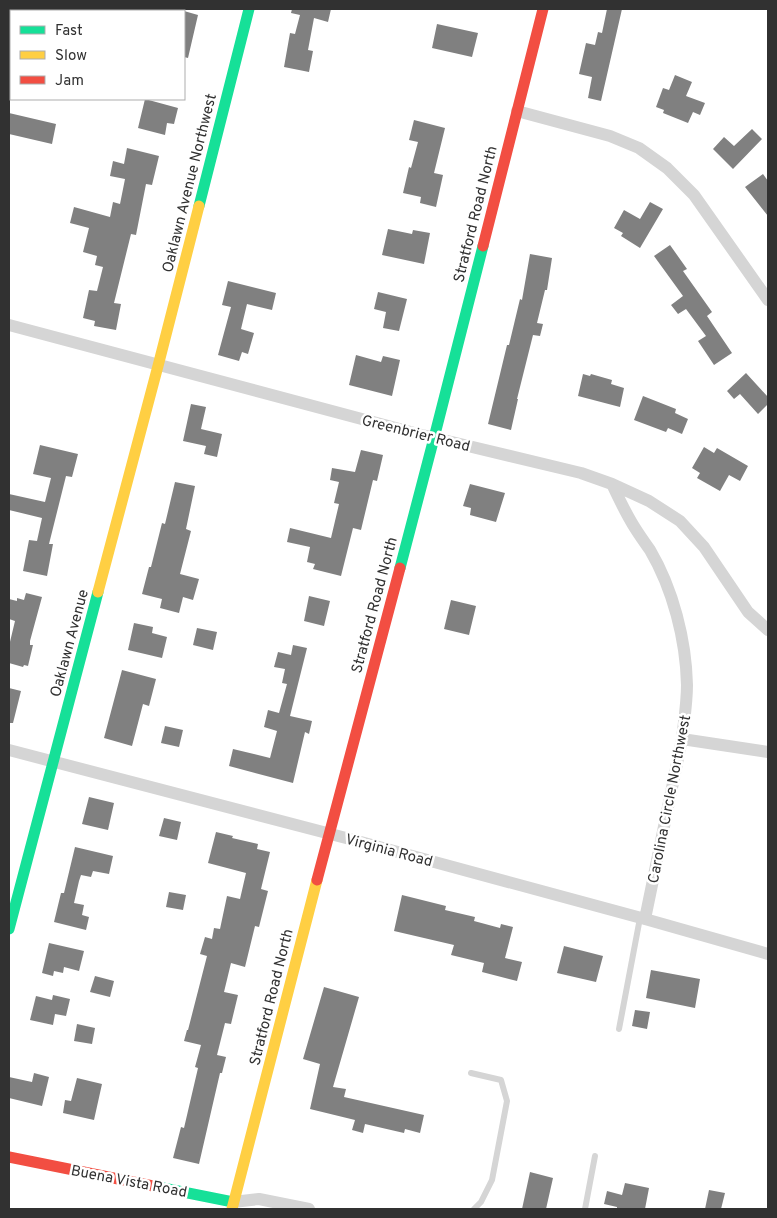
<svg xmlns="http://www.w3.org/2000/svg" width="777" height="1218" font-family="Overpass,sans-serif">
	<rect width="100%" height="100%" fill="#fff"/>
	<path fill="#808080" d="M292 9H331L328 22 314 18 308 50 313 51 309 72 284 67 290 33 295 34 300 15 291 13Z
		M607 9H622L601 101 588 98 592 77 579 74 586 43 595 45 598 32 602 33Z
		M184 11 198 15 188 58 184 57Z
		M437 24 478 33 472 57 432 48Z
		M675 75 692 82 686 96 705 103 700 115 693 112 688 123 663 113 664 110 656 107 663 88 669 90Z
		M145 99 178 108 174 124 167 123 165 135 138 128Z
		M9 113 56 124 52 144 9 134Z
		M414 120 445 128 434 173 443 175 436 207 420 203 421 197 403 193 409 167 411 168 418 142 409 140Z
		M752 129 762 139 733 169 713 149 724 137 734 146Z
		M127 148 159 156 152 185 146 184 136 235 131 234 114 303 121 304 116 330 94 326 95 321 83 318 89 290 97 291 103 267 95 265 97 256 83 252 89 228 70 223 74 207 110 217 113 202 120 204 125 179 110 176 113 161 124 164Z
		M763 174 768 181V216L745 187Z
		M650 202 663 209 640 248 621 236 623 233 614 228 624 210 640 219Z
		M388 229 412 234 413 230 430 233 424 264 382 255Z
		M670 245 687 269 683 271 712 312 707 316 732 353 714 365 698 341 706 336 686 309 678 314 671 305 683 296 654 256Z
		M530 254 552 258 547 290H545L537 323 543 324 540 336 533 335 517 399H518L511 430 488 424 507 345H509L520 299 522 300Z
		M228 281 276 293 272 310 247 304 241 329 254 333 248 354 242 352 239 361 218 355 231 307 222 305Z
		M378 292 407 299 399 331 383 328 386 312 374 309Z
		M356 355 381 362 383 356 400 360 392 396 349 385Z
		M746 373 768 397V404L758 414 740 394 734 399 727 391Z
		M583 374 590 376 591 374 612 380 611 384 624 388 620 407 578 396Z
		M643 396 676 409 675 413 688 419 682 434 668 428 666 432 634 420Z
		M191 404 206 407 201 429 222 434 217 457 204 454 206 446 183 441Z
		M40 445 78 454 72 477 66 476 49 544H53L47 576 23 571 29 540 37 541 42 518 9 510V494L45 502 51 478 33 474Z
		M704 447 714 453 717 448 748 466 740 481 729 475 720 491 697 478 700 473 692 468Z
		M361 450 383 455 377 481 373 480 361 530 353 528 341 576 313 569 315 564 307 562 310 547 287 542 290 528 331 538 339 504 334 503 339 482 330 480 332 468 355 472Z
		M175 482 195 486 186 529 191 531 180 574 199 579 193 600 183 597 179 613 160 608 162 599 142 594 149 567H151L162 523 165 524Z
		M470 484 505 493 496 522 470 515 471 508 463 506Z
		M26 593 42 597 30 641V645H33L28 666 24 665 23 667 9 663V646L15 621 9 619V599L17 601V598L24 600Z
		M309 596 330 601 324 626 304 621Z
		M451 600 476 606 469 635 444 629Z
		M134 623 153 627 152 633 167 637 162 658 128 650Z
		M197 628 217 632 213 650 193 645Z
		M293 645 307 648 290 716 312 721 309 734 305 732 293 783 229 766 233 749 270 758 277 731 264 727 268 710 279 713 287 684 282 683 285 669 274 667 278 652 291 655Z
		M122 670 156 679 149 706 143 704 132 746 104 738Z
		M9 688 21 691 13 723H9Z
		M165 726 183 730 179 747 161 743Z
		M89 797 114 803 108 830 82 824Z
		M164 818 181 822 177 840 159 836Z
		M216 832 233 836 232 838 258 844 257 849 270 852 261 889 268 891 259 927 255 926 245 967 231 963 224 992 238 995 231 1024 225 1023 217 1055 226 1057 222 1073H220L199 1164 173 1158 181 1127 184 1128 198 1068 195 1067 201 1045 184 1041 187 1030H188L207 956 200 954 205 937 212 939 214 928 220 929 227 896 240 899 246 873 208 863Z
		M75 847 113 856 109 874 93 871 91 877 81 875 79 881 74 903 84 905 82 915 89 917 86 930 54 922 61 893H64Z
		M169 892 186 895 183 910 166 907Z
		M402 895 446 906 445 910 475 917 474 921 500 928 501 924 513 927 505 958 522 962 517 981 482 972 484 963 451 955 454 945 394 931Z
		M49 943 84 951 79 971 64 967 63 973 54 971 53 976 42 973Z
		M564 946 603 956 596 982 557 973Z
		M651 970 700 979 695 1008 646 998Z
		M95 976 114 981 110 997 90 992Z
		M324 987 359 997 333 1087 346 1089 344 1097 424 1115 420 1133 405 1129 404 1133 365 1124 363 1133 352 1130 355 1120 310 1109 320 1064 303 1059Z
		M53 995 70 999 66 1016 55 1014 53 1025 30 1020 36 996 52 1000Z
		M635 1010 650 1012 647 1029 632 1026Z
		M77 1024 95 1028 92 1044 74 1041Z
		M34 1073 49 1077 42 1106 9 1098V1077L32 1082Z
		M77 1078 102 1084 94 1120 63 1113 65 1100 71 1101Z
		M530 1172 553 1178 546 1209H522Z
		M625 1183 649 1188 645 1209H617V1207L604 1204 607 1191 622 1195Z
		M709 1190 725 1193 721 1209H705Z"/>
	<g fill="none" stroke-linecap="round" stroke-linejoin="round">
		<path stroke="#d5d5d5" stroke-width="6" d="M619 1029 640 918
			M471 1073 501 1080 507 1101 492 1180 481 1202 474 1209
			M585 1209 595 1156"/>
		<path stroke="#d5d5d5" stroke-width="12" d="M517 111 610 136 639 148 667 168 694 195 768 300
			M9 325 418 434 581 473 612 484 649 501 680 521 704 547 748 612 768 630
			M612 484C619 499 626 514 635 528 640 536 645 543 650 550 673 589 686 640 687 685 687 703 684 721 682 739L645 919
			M682 739 768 752
			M9 750 346 838 645 919 768 954
			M233 1202 259 1199 309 1209"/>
		<path stroke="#16e098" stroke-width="11" d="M199 206 249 9
			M400 568 434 438 483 246
			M9 929 98 592
			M158 1187 233 1202"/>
		<path stroke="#ffcf43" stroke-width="11" d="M98 592 158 366 199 206
			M232 1209 317 880"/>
		<path stroke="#f24e42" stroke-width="11" d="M483 246 543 9
			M317 880 400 568
			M9 1157 158 1187"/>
	</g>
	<g text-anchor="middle" stroke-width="5" stroke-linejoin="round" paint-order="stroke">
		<g font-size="15" fill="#313131" stroke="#fff">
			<text transform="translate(189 183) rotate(-76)" y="5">Oaklawn Avenue Northwest</text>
			<text transform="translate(475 214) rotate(-76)" y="5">Stratford Road North</text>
			<text transform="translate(416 433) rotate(14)" y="5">Greenbrier Road</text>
			<text transform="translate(374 605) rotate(-75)" y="5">Stratford Road North</text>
			<text transform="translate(69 643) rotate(-75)" y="5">Oaklawn Avenue</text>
			<text transform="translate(669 799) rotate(-79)" y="5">Carolina Circle Northwest</text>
			<text transform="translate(389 850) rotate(15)" y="5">Virginia Road</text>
			<text transform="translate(271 997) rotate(-76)" y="5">Stratford Road North</text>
			<text transform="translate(129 1181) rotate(11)" y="5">Buena Vista Road</text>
		</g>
	</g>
	<rect width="777" height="1218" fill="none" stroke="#313131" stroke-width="20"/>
	<rect x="10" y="10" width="175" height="90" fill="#ffffff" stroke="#adadad"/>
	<rect x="20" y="26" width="25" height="8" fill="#16e098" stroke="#adadad"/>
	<text x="55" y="35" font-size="15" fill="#313131">Fast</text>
	<rect x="20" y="51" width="25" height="8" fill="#ffcf43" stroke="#adadad"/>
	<text x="55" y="60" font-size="15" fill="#313131">Slow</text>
	<rect x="20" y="76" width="25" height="8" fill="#f24e42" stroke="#adadad"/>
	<text x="55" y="85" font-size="15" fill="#313131">Jam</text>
</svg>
